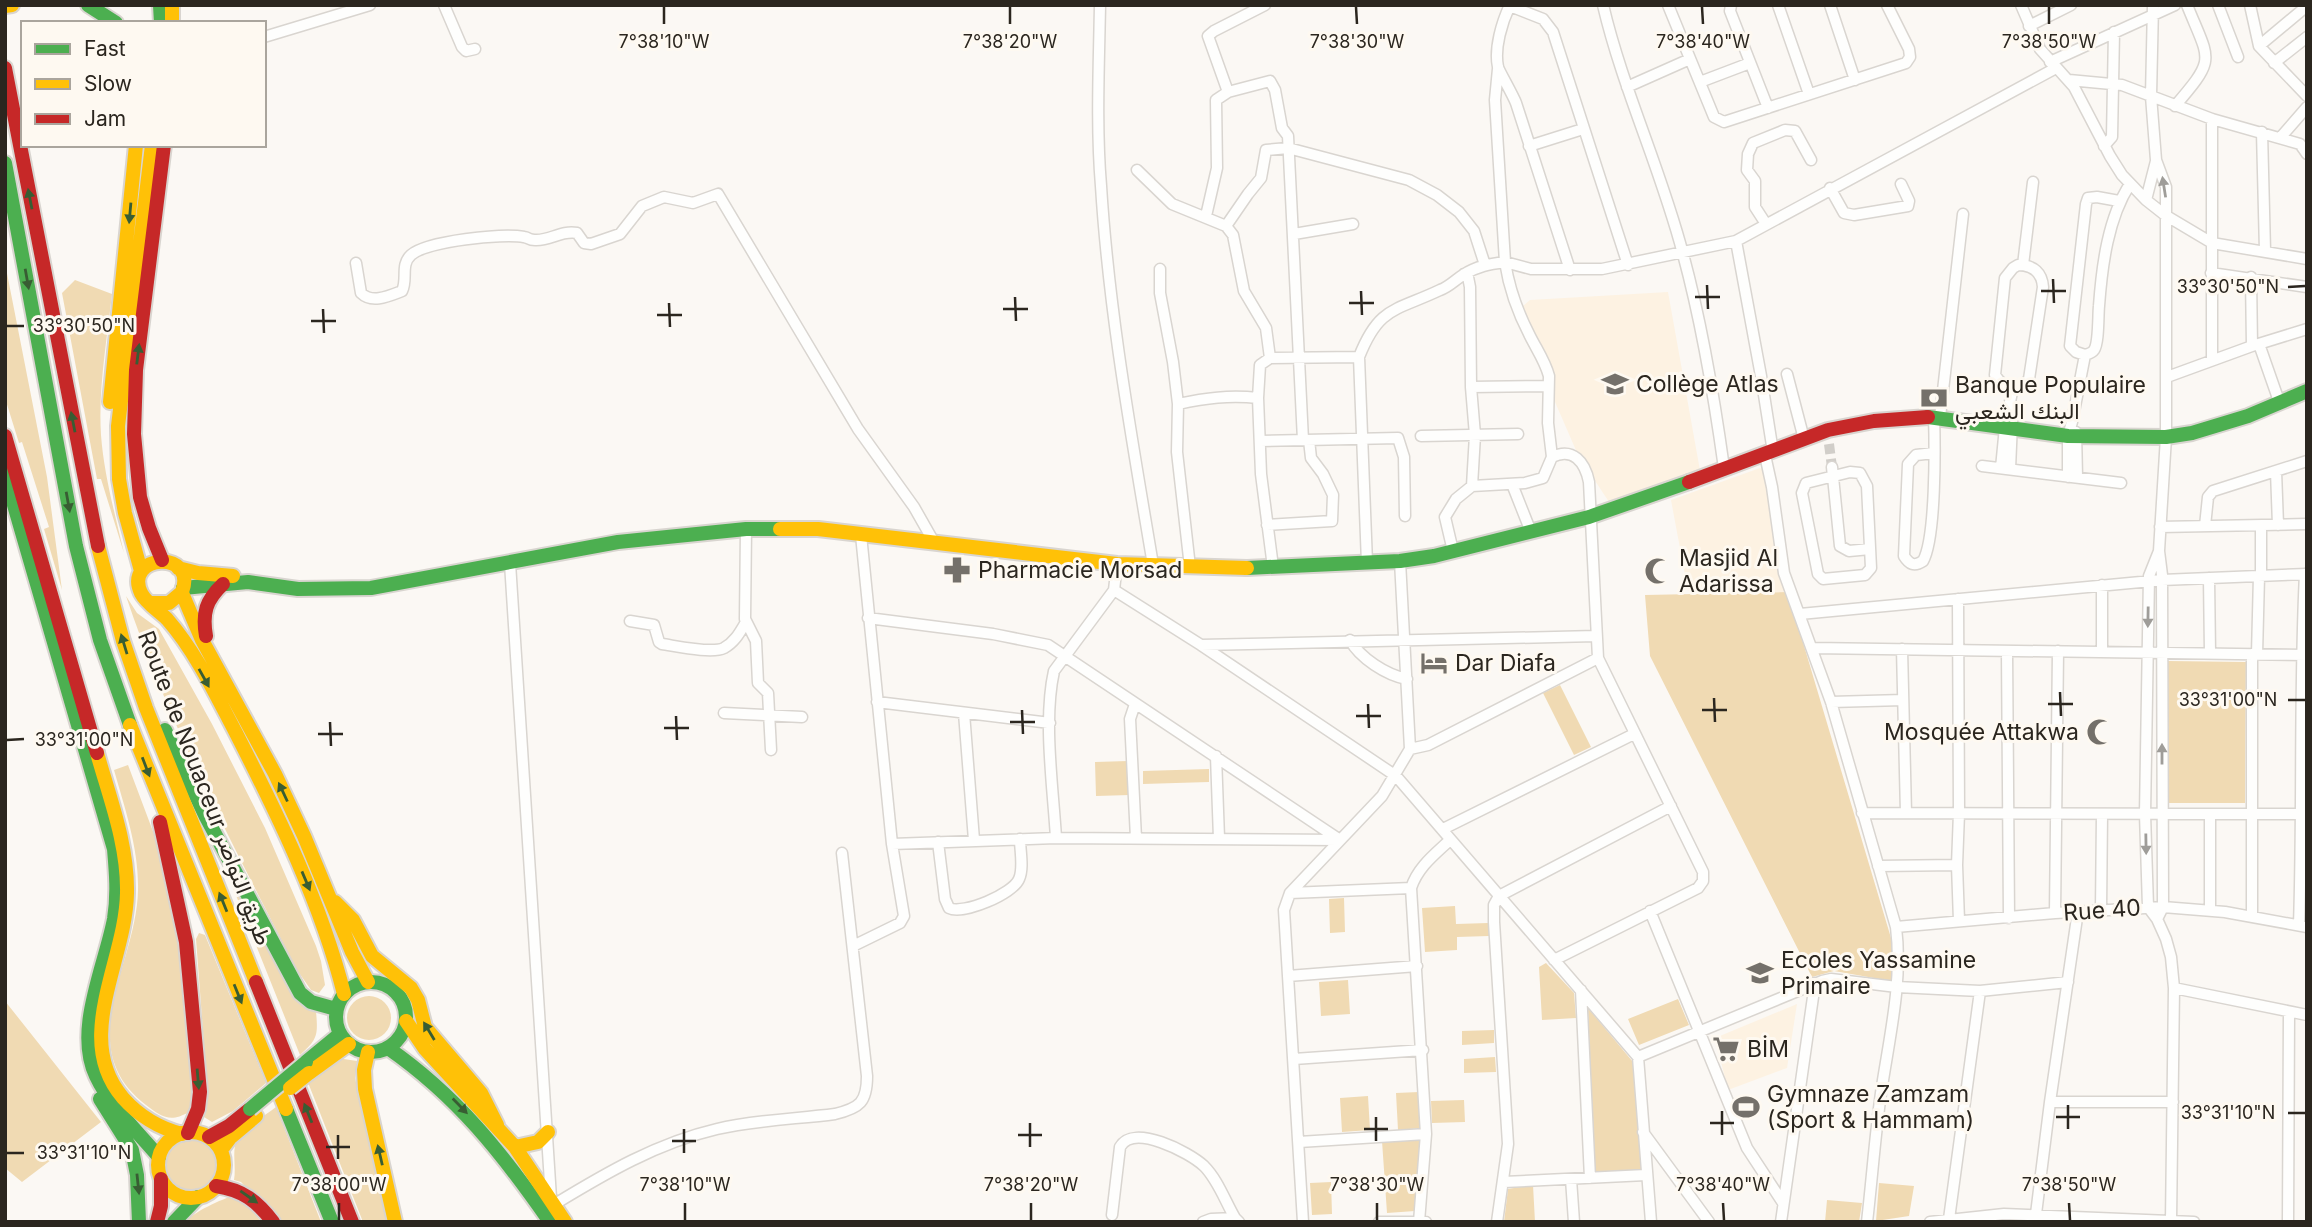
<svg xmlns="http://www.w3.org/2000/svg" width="2312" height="1227" font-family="Inter,Vazirmatn,sans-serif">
	<rect width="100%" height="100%" fill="#fbf8f4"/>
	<path fill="#fdf2e2" d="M1668 292 1701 476 1613 508 1578 455 1516 312 1530 300Z
		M1760 468 1767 473 1771 483 1784 592 1688 591 1671 500Z
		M1797 1004 1787 1068 1728 1090 1715 1038Z"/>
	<path fill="#f0dab3" d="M5 263 47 477 62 590 44 529 49 527 22 442 19 443 5 398Z
		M75 280 112 294C107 340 98 389 101 435 104 475 115 514 124 553L101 479H97L62 293Z
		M1788 592 1891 938 1894 969 1891 981 1834 971 1812 977 1650 656 1645 595Z
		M126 596 137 613 159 629 212 724 265 828 316 946 321 961 325 985 319 993 311 990 297 970C234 848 170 727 126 596Z
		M2168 661 2246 662 2245 803H2165Z
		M1560 685 1591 747 1574 755 1543 693Z
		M1128 761 1130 795 1096 796 1095 762Z
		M128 765 160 850 175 901 194 1098 189 1112C170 1123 162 1117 146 1105 70 1047 137 964 138 890 139 849 125 809 114 770Z
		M1209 769V782L1143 784V771Z
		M221 858 316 1011C318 1035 318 1039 300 1055Z
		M1344 898 1345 932 1330 933 1329 899Z
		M1455 906 1456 924 1488 923 1489 936 1457 937V950L1425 952 1422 908Z
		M199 933 205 935 266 1083 233 1111 212 1122 204 1117 208 1097 196 939Z
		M1546 963 1574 993 1576 1018 1542 1020 1539 967Z
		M1348 980 1350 1014 1321 1016 1319 982Z
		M347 1018a22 22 0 1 1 44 0a22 22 0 1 1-44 0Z
		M1678 999 1689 1025 1639 1045 1628 1019Z
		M5 1001 101 1122 22 1182 5 1168Z
		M1588 1008 1633 1062 1642 1168 1639 1171 1595 1174 1594 1172Z
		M1494 1030V1043L1462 1045V1031Z
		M1495 1057 1496 1072 1464 1073V1059Z
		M337 1058 357 1061 355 1078 388 1222H363L307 1080Z
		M1419 1092 1421 1128 1398 1130 1396 1093Z
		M1368 1096 1370 1130 1342 1132 1340 1098Z
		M1464 1100 1465 1122 1432 1123 1431 1101Z
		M276 1107 321 1222H280L241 1182 234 1180C236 1169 233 1155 235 1146 240 1130 263 1117 276 1107Z
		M164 1165a27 27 0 1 1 54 0a27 27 0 1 1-54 0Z
		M1421 1139 1415 1211 1387 1213 1382 1141Z
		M1331 1182 1332 1214 1312 1215 1310 1183Z
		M1879 1183 1914 1186 1909 1216 1876 1221Z
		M1533 1185 1535 1222H1504L1508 1189Z
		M234 1196 247 1203 261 1222H185C192 1213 223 1198 234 1196Z
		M1827 1200 1862 1203 1859 1222H1825Z"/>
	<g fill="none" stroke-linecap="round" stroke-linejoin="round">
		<path stroke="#d1cec9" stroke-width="10" stroke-dasharray="10 5" stroke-linecap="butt" d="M1829 444 1832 467"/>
		<g stroke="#d9d5d0" stroke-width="13">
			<path id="street" d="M444 5 462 47 466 51 475 49
				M1100 5C1099 65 1096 126 1101 186 1109 314 1132 439 1153 565
				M1510 5C1502 22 1494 48 1498 67 1499 71 1513 95 1516 103L1570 270
				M1603 5C1623 90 1661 169 1683 254 1702 324 1714 396 1724 468
				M1668 5 1714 117 1724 122 1906 63 1910 57 1909 49 1887 5
				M1731 5 1730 11 1768 108
				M1778 5 1809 94
				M1830 5 1855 80
				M2021 5 2040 49 2074 87 2110 156 2122 175 2146 200 2165 215 2212 243 2307 259
				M2153 5 2151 96 2156 160 2166 187V437L2159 551 2162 575 2163 907 2157 919
				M2218 5 2238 57
				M2250 5 2259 46 2307 96
				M1510 6 1543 19 1553 32 1628 265
				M2029 26 2071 5
				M264 37 370 5
				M2259 46 2307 6
				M2050 62 2175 5
				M2274 63 2307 37
				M1498 69 1495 100 1505 262 1531 269H1602L1736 241 2056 68
				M2069 80 2122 85 2212 119 2300 144 2307 154
				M1700 82 1750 63
				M1627 87 1690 59
				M1228 92 1208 36 1214 31 1265 5
				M2175 106C2217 57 2210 62 2187 5
				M2262 132 2265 251
				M2280 138 2307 107
				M1529 146 1583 129
				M2104 146 2112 137 2114 32
				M1137 170 1172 204 1226 226 1233 235 1244 291 1266 328 1270 358
				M1830 188 1844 213 1854 215 1908 206 1909 201 1901 184
				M2146 200 2156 161
				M2119 201 2097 197 2088 198 2086 204 2070 346 2076 352 2085 355C2088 354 2092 353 2094 350 2099 343 2098 315 2099 306 2102 265 2108 218 2130 184
				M1206 216 1217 168 1216 100 1228 92 1270 81 1275 90 1282 128 1288 136 1303 440
				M1766 224 1755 207V181L1747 170 1748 154 1753 143 1785 130 1795 131 1811 160
				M1226 226 1248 194 1261 178 1266 150 1288 148 1409 180 1437 195 1459 212 1474 231 1485 265
				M1294 234 1353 224
				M1736 241 1761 376 1773 452
				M356 263 361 293C372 304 389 296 402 291 408 279 400 265 411 255 427 241 503 233 524 237 530 238 528 240 535 240 550 241 561 230 577 233L584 243 591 244 620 234 642 206 664 197 693 203 718 194 858 429 914 507 935 544
				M2018 265C2034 265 2042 273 2043 287L2029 379 2023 386C2011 389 2001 385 1995 375L2005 278 2013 268Z
				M2023 265 2033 182
				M1160 269V293L1173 362 1178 404 1177 452 1190 567
				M2211 273 2307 287
				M1464 274 1468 277 1470 287 1471 387 1475 435 1472 486
				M2251 277 2252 346
				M2259 344 2280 404
				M2212 360V119
				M1787 374 1804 439
				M2167 377 2252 346 2307 329
				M1471 387 1548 386
				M1178 404C1206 398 1229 395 1258 398
				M1940 417 1963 214
				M2076 432 2077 477
				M1421 436 1518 434
				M1260 441 1398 438 1404 457 1405 516
				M1934 453 1916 455 1908 464 1904 556C1909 564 1914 567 1923 561 1936 538 1935 446 1934 416
				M1765 455 1772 487 1784 573 1831 702 1896 927C1903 983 1889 1038 1881 1093 1875 1136 1872 1179 1867 1222
				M1982 466 2121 483
				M1832 467 1840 546 1849 551 1870 549
				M2001 468 2005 427 2013 387
				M2010 469 2012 422
				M2276 471 2278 525
				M1850 472 1860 473 1867 486 1871 568 1865 575 1823 579 1818 574 1802 493 1806 483Z
				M2068 477V436L2072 422 2085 355
				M1512 484 1531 532
				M1267 525 1332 521 1333 495 1323 474 1311 458 1309 440
				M2205 526 2208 497 2213 491 2307 461
				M2160 527 2307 524
				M746 529 745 619 756 641 758 683 768 693 771 750
				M1453 551 1445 517 1456 499 1472 486 1525 483 1543 478 1552 457C1573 447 1585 462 1589 482L1598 658 1703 872V881L1698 888 1554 960
				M2159 551 2149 576 2145 814 2148 907 2157 919 2166 939 2171 957 2174 988 2171 1221
				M510 563 551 1198
				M1367 563 1359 357C1379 306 1396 311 1440 290 1449 287 1455 280 1463 275 1477 266 1490 264 1505 262 1509 288 1518 313 1530 336 1537 350 1545 361 1549 376L1548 423 1552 457
				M1273 567 1261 474 1258 398 1260 365 1270 358 1359 357
				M2261 576V526
				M2209 578 2210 653
				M2102 585V651
				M1114 590 1201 645 1396 776 1638 1057 1651 1222
				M1958 599 1959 813 1957 865 1959 921
				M1800 614 2162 580 2307 574
				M868 618 993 634 1048 645 1340 840
				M630 621 654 625 659 642 662 644C676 646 712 654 724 648 735 642 740 632 746 622
				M1350 640C1360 658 1386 675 1407 679
				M1201 645 1596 636
				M1813 648 2307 655
				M1902 649 1906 813
				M2007 651 2009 918
				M2252 654V916
				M2257 654 2259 576
				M877 702 1050 723
				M1831 702 1903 700
				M1135 704 1130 719 1136 838
				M724 713 802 717
				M964 713 974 840
				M1410 749 1428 745 1598 658
				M1216 756 1219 838
				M1862 813 2307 814
				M1443 829 1634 734
				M1056 838C1053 787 1043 720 1054 671L1114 590 1117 564
				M938 842 945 899 949 908C963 915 1013 894 1019 879 1024 868 1020 851 1020 839
				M892 844 1056 838 1339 840
				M1878 866 1957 865
				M1290 893 1411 888
				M2101 910 2102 814
				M2210 910V814
				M1650 911 1747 1148 1783 1203
				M2055 913 2058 651
				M2299 925C2303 808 2299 691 2305 574
				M1896 927 2055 913 2163 907 2225 912 2307 927
				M853 946 900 923 904 916 892 844 861 535
				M1288 976 1417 966
				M2174 988 2307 1015
				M1581 990 1590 1178
				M1638 1057 1822 981 1831 979 1897 987 1980 991 2068 982
				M1294 1059 1423 1050
				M2050 1102H2173
				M1643 1132 1709 1222
				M1299 1142 1426 1134
				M1571 1179 1574 1222
				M1504 1182 1646 1175
				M555 1204C606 1173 657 1143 717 1129 755 1120 796 1119 835 1114 860 1108 867 1102 867 1076L842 853
				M2036 1214 2050 1102 2078 911
				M1112 1215 1120 1147C1133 1123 1189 1152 1204 1166 1218 1180 1225 1201 1235 1218L1239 1222
				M1949 1219 1980 991
				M1203 1222 1211 1219 1235 1218
				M1303 1222 1284 910 1290 893 1382 796 1410 749 1400 561
				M1379 1222H1426
				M1419 1222 1426 1134 1411 888C1418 867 1434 855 1450 840
				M1497 1222 1508 1144 1494 922V905L1499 896 1671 806
				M1781 1222 1815 983
				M1930 1222 2004 1214 2194 1222
				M2288 1222 2289 1012"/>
		</g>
		<g stroke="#d9d5d0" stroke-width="18">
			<path id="fast" d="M88 5 116 23
				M160 5 161 23
				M5 163 76 546 100 640 130 725
				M1928 417 2068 436 2166 437 2192 433 2248 416 2307 391
				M5 474 114 849C116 872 118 895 114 919 105 966 74 1030 96 1076 110 1106 138 1132 159 1157
				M1247 568 1400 561 1434 556 1589 517 1689 482
				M183 588 248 582 298 589 371 588 618 542 746 529H780
				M165 730 206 817 300 993 311 1002 336 1009
				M336 1017a35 35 0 1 1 70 0a35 35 0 1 1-70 0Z
				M388 1048C457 1096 502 1153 550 1222
				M306 1062 340 1034
				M100 1099 132 1150 137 1175 139 1222
				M286 1109 332 1222
				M174 1222 198 1197"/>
		</g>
		<g stroke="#d9d5d0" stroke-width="18">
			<path id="slow" d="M172 5V23
				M5 6 12 5
				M110 402 136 145
				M780 529H818L1117 564 1247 568
				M98 546 123 641 146 708 256 982
				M178 568 198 573 233 576
				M141 571 125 513 119 479 118 426 152 145
				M182 593 202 640 275 774 304 836 352 952 368 982
				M151 603H169L182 592C198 549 123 554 141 593 146 603 159 611 167 619 196 652 216 695 236 733 279 817 321 903 344 994
				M130 725 286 1109
				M97 753C110 799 128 845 127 893 126 961 72 1039 123 1098 139 1116 159 1128 182 1134
				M335 902 353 920 372 956 411 988 418 1000 425 1027 481 1093 497 1125
				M406 1021 425 1049 515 1147 565 1222
				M368 1052 364 1070 365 1089 395 1222
				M309 1073 349 1044
				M158 1165a33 33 0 1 1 66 0a33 33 0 1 1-66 0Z
				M515 1147 538 1142 548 1132
				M221 1150 230 1138 256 1116"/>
		</g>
		<g stroke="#d9d5d0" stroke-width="18">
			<path id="jam" d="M5 68 98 546
				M5 436 97 753
				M1689 482 1828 430 1874 421 1928 417
				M162 560 149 528 140 497 134 434 136 370 164 145
				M206 636C202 613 206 600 223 584
				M160 822 186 942 200 1092 198 1109 188 1133
				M256 982 352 1222
				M209 1137 229 1126 250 1109
				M216 1186C243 1190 257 1201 273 1222
				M157 1222 161 1206V1179"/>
		</g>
		<use href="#street" stroke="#fefefd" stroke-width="10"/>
		<use href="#fast" stroke="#4caf50" stroke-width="14"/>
		<use href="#slow" stroke="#ffc107" stroke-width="14"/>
		<use href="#jam" stroke="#c62828" stroke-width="14"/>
		<g stroke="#d9d5d0" stroke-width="18" stroke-linecap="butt">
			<path id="fast-bridge" d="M250 1109 306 1062"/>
		</g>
		<g stroke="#d9d5d0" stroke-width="18" stroke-linecap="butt">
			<path id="slow-bridge" d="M290 1088 309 1073"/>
		</g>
		<use href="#fast-bridge" stroke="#4caf50" stroke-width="14"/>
		<use href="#slow-bridge" stroke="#ffc107" stroke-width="14"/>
	</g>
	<defs><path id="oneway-solid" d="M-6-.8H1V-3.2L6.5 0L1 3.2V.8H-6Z" transform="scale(1.75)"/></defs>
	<g fill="#9f9d99">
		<use href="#oneway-solid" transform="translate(2164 187) rotate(-99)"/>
		<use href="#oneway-solid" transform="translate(2148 617) rotate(91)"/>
		<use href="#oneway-solid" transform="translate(2162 754) rotate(-90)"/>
		<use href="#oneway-solid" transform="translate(2146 844) rotate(89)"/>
	</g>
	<g fill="#385d33">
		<use href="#oneway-solid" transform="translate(30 199) rotate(-101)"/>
		<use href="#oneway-solid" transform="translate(130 213) rotate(95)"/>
		<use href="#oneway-solid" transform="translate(27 279) rotate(80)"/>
		<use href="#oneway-solid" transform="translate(138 354) rotate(-83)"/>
		<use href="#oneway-solid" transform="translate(73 422) rotate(-101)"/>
		<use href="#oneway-solid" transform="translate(68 502) rotate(80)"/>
		<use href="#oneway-solid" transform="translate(124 644) rotate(-107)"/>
		<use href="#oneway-solid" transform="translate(204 678) rotate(61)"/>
		<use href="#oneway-solid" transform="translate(146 767) rotate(69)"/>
		<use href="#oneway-solid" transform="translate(283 792) rotate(-115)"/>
		<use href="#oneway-solid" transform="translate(306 881) rotate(67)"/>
		<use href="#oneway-solid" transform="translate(223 902) rotate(-112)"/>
		<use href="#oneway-solid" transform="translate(238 994) rotate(68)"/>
		<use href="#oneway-solid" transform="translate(429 1031) rotate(-121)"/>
		<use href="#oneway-solid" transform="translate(198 1079) rotate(85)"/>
		<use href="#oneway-solid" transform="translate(460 1106) rotate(46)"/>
		<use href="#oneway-solid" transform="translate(308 1113) rotate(-112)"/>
		<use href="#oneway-solid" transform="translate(380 1155) rotate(-103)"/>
		<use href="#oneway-solid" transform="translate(138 1184) rotate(84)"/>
		<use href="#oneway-solid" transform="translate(249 1197) rotate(35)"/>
	</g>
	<path fill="none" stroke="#2b261f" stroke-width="2.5" d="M664 7V24M1010 7V24M1356 7 1357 24M1702 7 1703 24M2049 7V24M2053 279 2054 303M1707 285 1708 309M2288 287 2305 286M1361 291 1362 315M2041 291H2066M1015 297 1016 321M1695 297H1720M669 303 670 327M1349 303H1374M323 309 324 333M1003 309H1028M657 315H682M311 321H336M7 326H24M2060 692 2061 716M1714 698 1715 722M2288 700H2305M1368 704 1369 728M2048 704H2073M1022 710 1023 734M1702 710H1727M676 716 677 740M1356 716H1381M330 722 331 746M1010 722H1035M664 728H689M318 734H343M7 740 24 739M2068 1105V1129M1722 1111V1135M2288 1113H2305M1376 1117V1141M2056 1117H2080M1030 1123V1147M1710 1123H1734M684 1129V1153M1364 1129H1388M338 1135V1159M1018 1135H1042M672 1141H696M326 1147H350M7 1153H24M339 1203V1220M685 1203V1220M1031 1203V1220M1377 1203V1220M1723 1203 1724 1220M2069 1203 2070 1220"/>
	<defs>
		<g id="school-bare" transform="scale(2.1)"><path d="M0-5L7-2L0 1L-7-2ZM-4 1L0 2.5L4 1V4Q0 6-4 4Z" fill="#74706a" stroke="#fef9f1" stroke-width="2.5" paint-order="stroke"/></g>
		<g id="bank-bare" transform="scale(2.1)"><path d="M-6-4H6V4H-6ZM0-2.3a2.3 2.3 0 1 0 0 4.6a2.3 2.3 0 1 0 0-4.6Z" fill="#74706a" stroke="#fef9f1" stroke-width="2.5" paint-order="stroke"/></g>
		<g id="pharmacy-bare" transform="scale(2.1)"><path d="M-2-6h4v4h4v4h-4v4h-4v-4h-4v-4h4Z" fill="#74706a" stroke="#fef9f1" stroke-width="2.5" paint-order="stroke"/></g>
		<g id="mosque-bare" transform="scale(2.1)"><path d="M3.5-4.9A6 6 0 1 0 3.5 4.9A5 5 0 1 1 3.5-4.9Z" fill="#74706a" stroke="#fef9f1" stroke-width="2.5" paint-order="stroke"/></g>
		<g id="hotel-bare" transform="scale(2.1)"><path d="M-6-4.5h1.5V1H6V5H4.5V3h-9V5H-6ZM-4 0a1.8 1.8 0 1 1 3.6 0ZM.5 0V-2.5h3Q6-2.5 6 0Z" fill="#74706a" stroke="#fef9f1" stroke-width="2.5" paint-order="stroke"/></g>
		<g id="supermarket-bare" transform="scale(2.1)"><path d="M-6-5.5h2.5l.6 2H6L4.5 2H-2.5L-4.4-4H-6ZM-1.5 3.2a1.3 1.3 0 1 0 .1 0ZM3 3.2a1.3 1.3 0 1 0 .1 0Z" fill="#74706a" stroke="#fef9f1" stroke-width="2.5" paint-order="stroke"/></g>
		<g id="stadium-bare" transform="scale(2.1)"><path d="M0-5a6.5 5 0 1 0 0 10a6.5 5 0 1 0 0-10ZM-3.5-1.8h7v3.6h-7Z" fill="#74706a" stroke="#fef9f1" stroke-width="2.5" paint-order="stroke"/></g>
	</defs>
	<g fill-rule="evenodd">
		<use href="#school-bare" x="1615" y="384"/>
		<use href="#bank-bare" x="1934" y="398"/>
		<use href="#pharmacy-bare" x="957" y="570"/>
		<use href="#mosque-bare" x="1658" y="571"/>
		<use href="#hotel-bare" x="1434" y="663"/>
		<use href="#mosque-bare" x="2100" y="732"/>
		<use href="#school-bare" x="1760" y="973"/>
		<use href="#supermarket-bare" x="1726" y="1049"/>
		<use href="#stadium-bare" x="1746" y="1107"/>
	</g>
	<g text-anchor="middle" stroke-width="6" stroke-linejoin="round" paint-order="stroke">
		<g font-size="23" fill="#2b261f" stroke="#fef9f1" text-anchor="start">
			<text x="1636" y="392">Collège Atlas</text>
			<text x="1955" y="393">Banque Populaire<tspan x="1955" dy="26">البنك الشعبي</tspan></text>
			<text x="1679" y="566">Masjid Al<tspan x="1679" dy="26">Adarissa</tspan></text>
			<text x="978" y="578">Pharmacie Morsad</text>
			<text x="1455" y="671">Dar Diafa</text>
			<text x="2079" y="740" text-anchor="end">Mosquée Attakwa</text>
			<text x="1781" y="968">Ecoles Yassamine<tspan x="1781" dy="26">Primaire</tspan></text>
			<text x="1747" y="1057">BİM</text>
			<text x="1767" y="1102">Gymnaze Zamzam<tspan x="1767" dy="26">(Sport &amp; Hammam)</tspan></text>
		</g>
		<g font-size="23" fill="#2b261f" stroke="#fef9f1">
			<text transform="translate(205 788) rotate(69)" y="8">Route de Nouaceur طريق النواصر</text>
			<text transform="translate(2102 910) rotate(-4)" y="8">Rue 40</text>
		</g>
	</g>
	<g font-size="18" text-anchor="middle" fill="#2b261f" stroke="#fef9f1" stroke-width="6" stroke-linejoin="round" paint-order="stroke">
		<text x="664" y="48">7°38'10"W</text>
		<text x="1010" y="48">7°38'20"W</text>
		<text x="1357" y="48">7°38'30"W</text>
		<text x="1703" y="48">7°38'40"W</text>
		<text x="2049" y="48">7°38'50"W</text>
		<text x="2228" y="293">33°30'50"N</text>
		<text x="84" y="332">33°30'50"N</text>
		<text x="2228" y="706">33°31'00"N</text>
		<text x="84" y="746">33°31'00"N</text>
		<text x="2228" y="1119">33°31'10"N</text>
		<text x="84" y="1159">33°31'10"N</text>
		<text x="339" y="1191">7°38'00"W</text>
		<text x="685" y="1191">7°38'10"W</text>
		<text x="1031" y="1191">7°38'20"W</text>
		<text x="1377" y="1191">7°38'30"W</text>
		<text x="1723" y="1191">7°38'40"W</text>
		<text x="2069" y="1191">7°38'50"W</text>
	</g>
	<rect width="2312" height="1227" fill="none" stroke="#2b261f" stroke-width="14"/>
	<rect x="21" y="21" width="245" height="126" fill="#fef9f1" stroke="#aaa59d" stroke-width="2"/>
	<rect x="35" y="44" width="35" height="10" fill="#4caf50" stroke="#aaa59d" stroke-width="2"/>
	<text x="84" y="56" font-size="21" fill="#2b261f">Fast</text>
	<rect x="35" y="79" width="35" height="10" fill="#ffc107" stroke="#aaa59d" stroke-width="2"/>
	<text x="84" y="91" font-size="21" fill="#2b261f">Slow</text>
	<rect x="35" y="114" width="35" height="10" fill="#c62828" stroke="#aaa59d" stroke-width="2"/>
	<text x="84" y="126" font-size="21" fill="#2b261f">Jam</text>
</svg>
